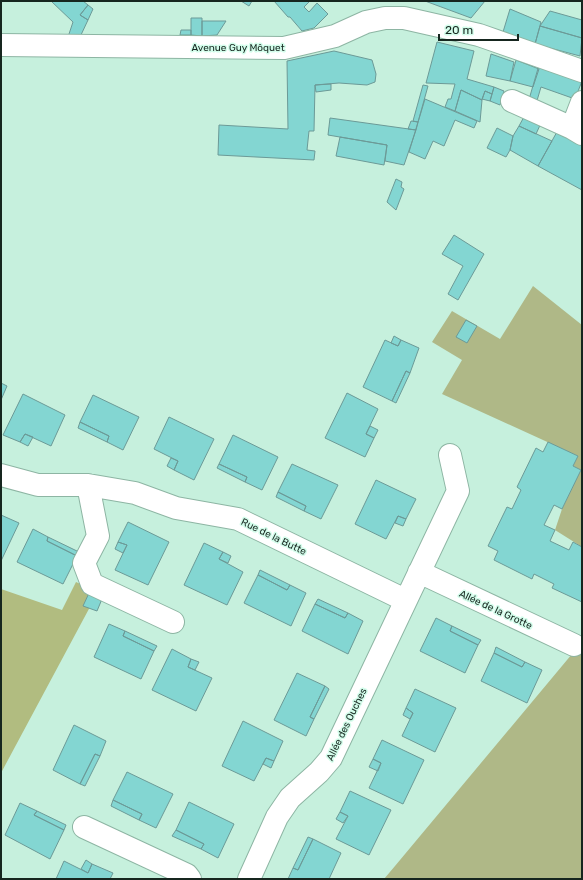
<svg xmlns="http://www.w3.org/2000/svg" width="583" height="880" font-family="Rubik,sans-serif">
	<rect width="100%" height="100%" fill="#c6f0dd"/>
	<path fill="#afb887" d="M533 286 582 325V547L555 530 562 509 581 470 573 466 578 456 442 394 462 360 432 342 452 311 500 339Z
		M582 642V879H384L395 866Z"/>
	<path fill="#b1bc80" d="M76 582 98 592 1 773V589L62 610Z"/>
	<path fill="#83d6d2" stroke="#6c9a97" d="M51 1H83L88 5 80 15 88 20 80 37H68L73 22Z
		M241 1H252L249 6Z
		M274 1H310L304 7 309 12 317 3 328 14 314 28 302 31 290 17H288Z
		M425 1H485L471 18Z
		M88 5 93 9 88 20 80 15Z
		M510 9 541 22 535 44 503 32Z
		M550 11 582 20V38L540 26Z
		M191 18H202V36L191 35Z
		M202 21H226L217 35 202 36Z
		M540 26 582 38 580 56 535 44Z
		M181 30H191V35H180Z
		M437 42 474 51 467 79 494 87 492 94 485 91 482 100 461 90 455 111 445 107 448 99H451L455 84 426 83Z
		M334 51 372 60 376 74 375 82 367 85 339 83 315 85 314 131H309L307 150 315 151 314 160 218 155 219 125 288 129 287 61Z
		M491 54 514 62 510 81 486 76Z
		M516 60 539 69 533 87 510 81Z
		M539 65 582 81 575 99 541 87 536 104 530 96Z
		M331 84V90L316 92 315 85Z
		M423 85 428 86 418 122 413 121Z
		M494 87 504 91 500 105 490 101Z
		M461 90 482 100 480 122 455 111Z
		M485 91 492 94 490 101 482 99Z
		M425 99 477 121 474 128 455 120 444 146 433 141 425 159 409 152Z
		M525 115 541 123 536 134 519 126Z
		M330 118 416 130 404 165 385 161 387 145 328 135Z
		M411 121 418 122 416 130 408 129Z
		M519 126 552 141 538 166 510 150 513 136Z
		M497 128 513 136 510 150 506 157 487 148Z
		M558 130 582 144V190L538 166Z
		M340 137 387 145 384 165 336 156Z
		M396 179 402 182 401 187 404 189 396 210 387 202Z
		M454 235 484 254 458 300 448 294 463 266 442 254Z
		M466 320 477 326 467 343 456 337Z
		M394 336 401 340 398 346 391 343Z
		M385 340 398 346 401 340 419 348 410 373 406 371 392 401 363 387Z
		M406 371 410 373 396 403 392 401Z
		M1 383 7 386 1 400Z
		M347 393 378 409 366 434 374 438 365 457 325 438Z
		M23 394 65 415 51 446 25 434 20 442 3 435Z
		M93 395 139 417 123 450 107 442 109 436 80 422Z
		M169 417 214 439 194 480 174 470 178 461 154 449Z
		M80 422 109 436 107 442 78 428Z
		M370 426 378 430 374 438 366 434Z
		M25 434 33 437 28 446 20 442Z
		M233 435 278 457 262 490 245 482 247 477 219 464Z
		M548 442 578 456 573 466 581 470 562 509 554 505 544 525 555 530 550 541 569 550 573 542 582 547V602L552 588 554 584 534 574 532 579 494 560 498 551 488 546 507 507 512 509 521 490 517 487 536 448 543 452Z
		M171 458 178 461 174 470 167 466Z
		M219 464 247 477 245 482 217 468Z
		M292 464 338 485 321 519 304 511 306 506 278 492Z
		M376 480 416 499 406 519 398 516 386 539 355 524Z
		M278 492 306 506 304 511 276 497Z
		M1 515 19 523 1 561Z
		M398 516 406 519 403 526 395 523Z
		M128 522 169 542 148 585 115 570 127 545 118 542Z
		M33 529 48 537 47 541 77 556 63 584 17 562Z
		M48 537 79 552 77 556 47 541Z
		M118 542 127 545 123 553 115 549Z
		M204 543 223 552 219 559 243 572 227 605 184 585Z
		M223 552 231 556 228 563 219 559Z
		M260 570 290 585 287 590 258 575Z
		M258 575 287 590 290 585 306 593 291 626 244 603Z
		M89 593 102 599 97 611 83 606Z
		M318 599 348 613 345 618 315 604Z
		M315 604 345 618 348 613 363 621 348 654 302 631Z
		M436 618 452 626 450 631 478 645 465 673 420 651Z
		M109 624 125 631 123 636 154 651 141 679 94 657Z
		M452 626 481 640 478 645 450 631Z
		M125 631 157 646 154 651 123 636Z
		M496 647 525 662 522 667 494 653Z
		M172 649 191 659 188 667 212 678 196 711 152 690Z
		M494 653 522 667 525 662 542 670 527 703 481 681Z
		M191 659 199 662 195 670 188 667Z
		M297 673 325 686 310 717 314 719 306 736 274 720Z
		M325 686 329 689 314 719 310 717Z
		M415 689 456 708 435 752 402 736 413 713 406 708Z
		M406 708 413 713 410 719 403 715Z
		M243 721 283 741 274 761 266 758 254 781 222 766Z
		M74 725 106 741 100 756 95 754 80 784 53 770Z
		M382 740 424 760 403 804 369 788 381 763 373 759Z
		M95 754 100 756 85 786 80 784Z
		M266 758 274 761 271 768 263 764Z
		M373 759 381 763 378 771 369 767Z
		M127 772 173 794 156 828 139 820 142 814 113 800Z
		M350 791 391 810 369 855 336 839 348 816 340 812Z
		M113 800 142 814 139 820 111 806Z
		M189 802 234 824 218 858 201 849 204 844 176 830Z
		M20 803 37 811 34 815 64 830 50 859 5 835Z
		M37 811 66 825 64 830 34 815Z
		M340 812 348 816 343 823 336 819Z
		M176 830 204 844 201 849 172 836Z
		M308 837 313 839 298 870 293 868Z
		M313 839 341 853 329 879H288L293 868 298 870Z
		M86 860 92 864 88 873 81 869Z
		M64 861 88 873 92 864 113 873 110 879H56Z"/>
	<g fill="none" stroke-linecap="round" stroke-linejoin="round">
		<g stroke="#8db5a3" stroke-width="24">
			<path id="minor" d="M1 45 284 48 335 36 366 22 385 18H404L479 35 582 71
				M512 101 572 128 582 134
				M572 128 582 102
				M1 475 38 485H88L135 493 176 508 238 519 405 600
				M88 485 98 536 84 563 92 584 173 622
				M419 572 574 645
				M84 827 187 875 190 879
				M249 879 277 817 290 798 319 772 331 758 458 491 450 455"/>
		</g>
		<use href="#minor" stroke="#fff" stroke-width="22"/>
	</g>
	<g text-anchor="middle" stroke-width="3" stroke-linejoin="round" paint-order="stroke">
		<g font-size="10" fill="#16261f" stroke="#d3fdeb">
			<text x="238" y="51">Avenue Guy Môquet</text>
			<text transform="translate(274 536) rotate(26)" y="4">Rue de la Butte</text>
			<text transform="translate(496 609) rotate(25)" y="4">Allée de la Grotte</text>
			<text transform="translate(346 724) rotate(-64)" y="4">Allée des Ouches</text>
		</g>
	</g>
	<rect width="583" height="880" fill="none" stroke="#16261f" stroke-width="4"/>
	<path d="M439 34v6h79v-6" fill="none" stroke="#16261f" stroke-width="2"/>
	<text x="445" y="34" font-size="12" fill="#16261f" stroke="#d3fdeb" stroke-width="3" paint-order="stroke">20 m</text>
</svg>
